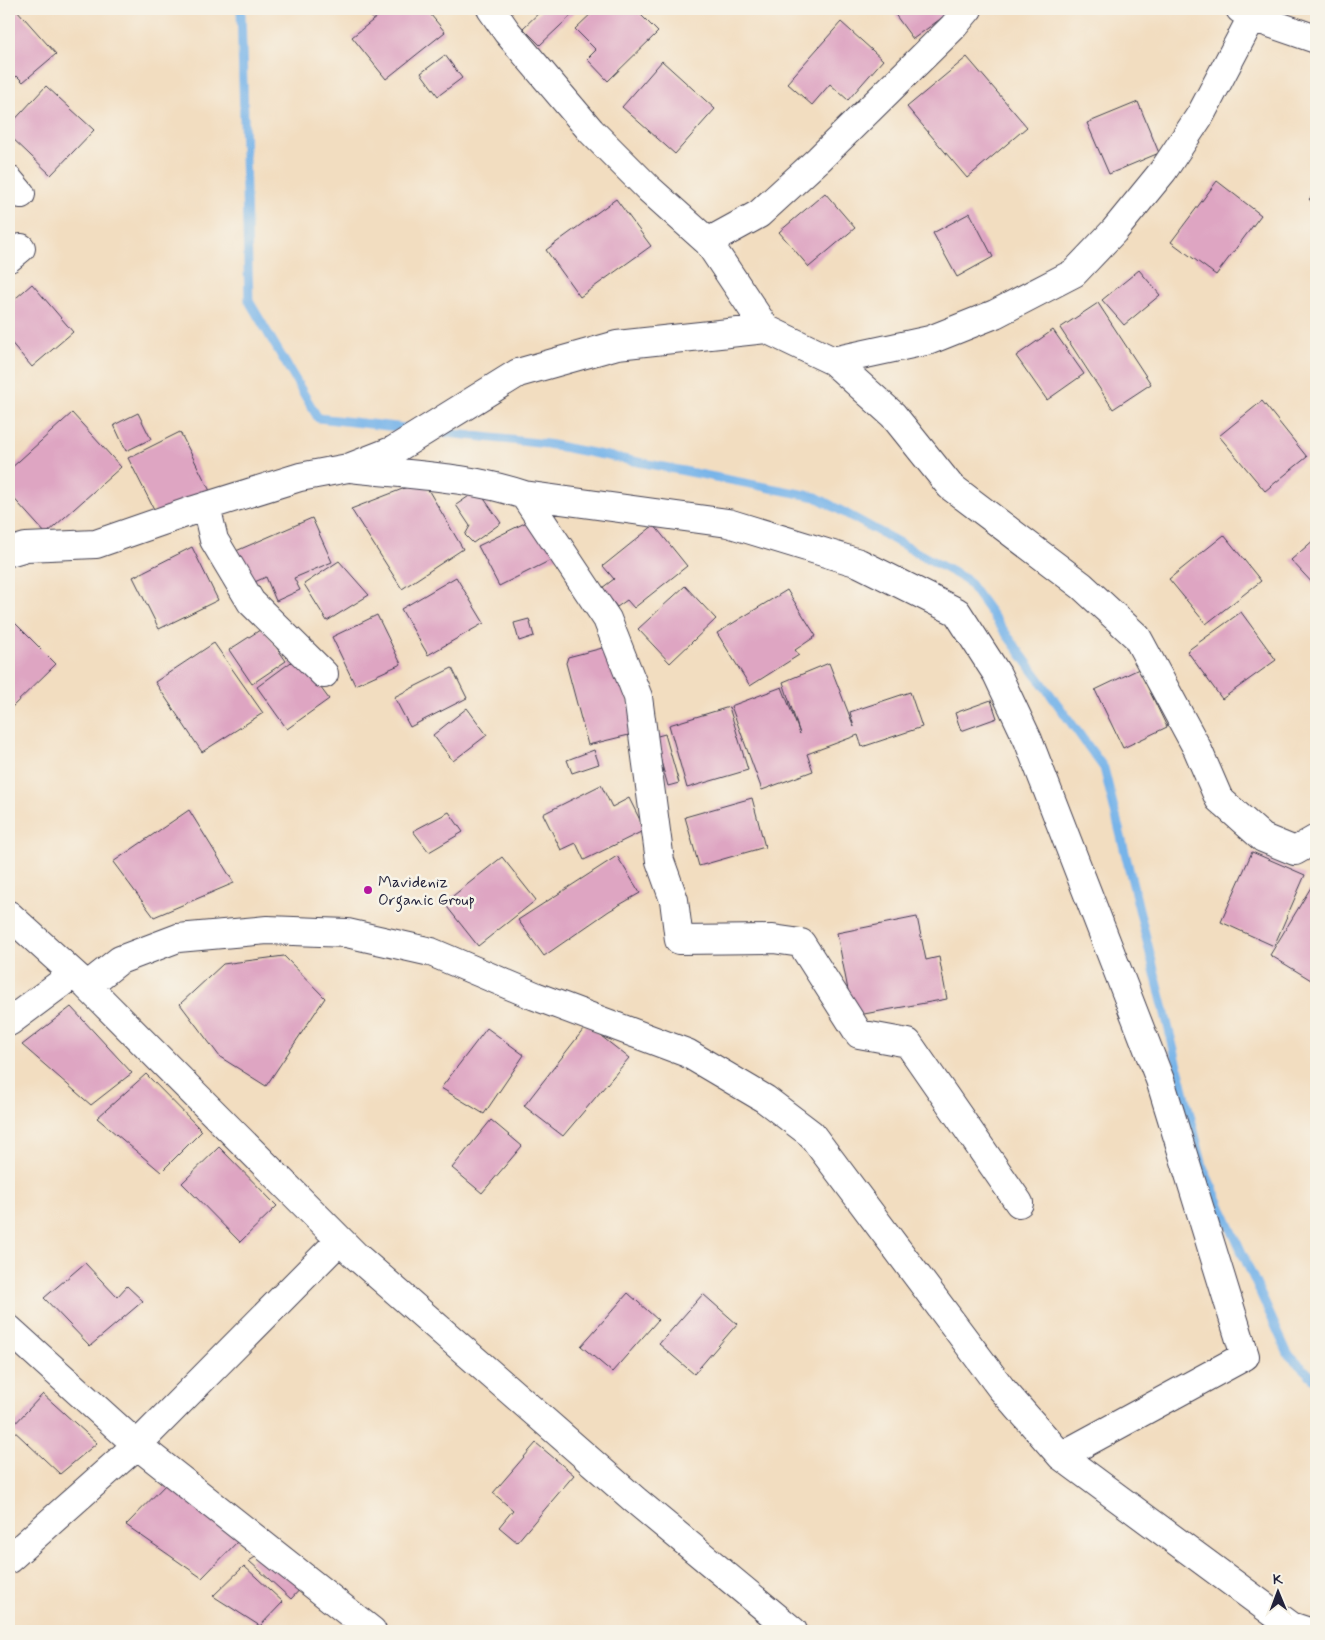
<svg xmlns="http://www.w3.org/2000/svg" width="1325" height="1640" font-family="Mynerve,sans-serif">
	<rect width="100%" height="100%" fill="#f7f3e8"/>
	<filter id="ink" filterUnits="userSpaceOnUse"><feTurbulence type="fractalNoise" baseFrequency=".02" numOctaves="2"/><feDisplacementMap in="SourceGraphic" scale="10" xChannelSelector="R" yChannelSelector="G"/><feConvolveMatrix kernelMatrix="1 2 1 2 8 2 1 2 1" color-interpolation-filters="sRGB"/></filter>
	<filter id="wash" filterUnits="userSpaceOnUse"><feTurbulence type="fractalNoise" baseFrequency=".0096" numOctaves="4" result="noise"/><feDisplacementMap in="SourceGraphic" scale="20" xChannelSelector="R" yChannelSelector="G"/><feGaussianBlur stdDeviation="1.12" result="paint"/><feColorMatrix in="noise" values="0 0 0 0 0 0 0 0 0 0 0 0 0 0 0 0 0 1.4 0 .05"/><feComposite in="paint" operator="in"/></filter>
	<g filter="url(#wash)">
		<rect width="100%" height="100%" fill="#f2ddc0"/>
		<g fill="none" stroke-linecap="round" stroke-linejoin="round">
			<path stroke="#77b4e9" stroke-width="9" d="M241 9 249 301 318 418 414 429
				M437 432 547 444 816 497 967 580 1104 768 1203 1167 1288 1354 1316 1381"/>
		</g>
		<g id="blocks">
			<path fill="#dea5c2" d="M16 9 56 54 23 82 17 76 9 83V15Z
				M365 9H384L372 18Z
				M387 9H426L445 32 386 79 352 37Z
				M543 9H578L540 45 523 28Z
				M596 9H635L658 32 608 81 587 59 596 50 575 29Z
				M891 9H954L913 39Z
				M841 22 883 60 848 100 830 84 812 105 787 83Z
				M445 55 462 78 438 96 421 73Z
				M967 57 1027 127 967 178 907 107Z
				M662 61 715 109 675 154 622 107Z
				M46 86 94 130 51 175 9 135V126Z
				M1138 102 1159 153 1109 174 1087 123Z
				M1217 181 1261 215 1216 275 1171 242Z
				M825 193 855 228 809 267 779 232Z
				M1316 194V207L1309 199Z
				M616 199 651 246 580 297 546 250Z
				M970 213 993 257 957 277 933 233Z
				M1139 270 1160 295 1124 325 1102 300Z
				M32 284 73 332 32 367 9 340V304Z
				M1098 303 1151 384 1113 409 1060 328Z
				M1053 330 1084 374 1047 400 1016 356Z
				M1262 401 1307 457 1265 491 1219 436Z
				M72 413 121 467 46 534 9 493V470Z
				M138 413 151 439 126 451 114 425Z
				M180 432 211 493 159 519 128 458Z
				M423 481 463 549 402 589 351 509Z
				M478 490 501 523 473 543 465 535 470 526 456 505Z
				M539 516 559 556 499 586 478 546Z
				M312 518 332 562 294 578 300 590 276 601 266 577 250 584 236 551Z
				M654 525 687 566 634 608 627 600 617 607 602 588 614 579 603 566Z
				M1224 535 1261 581 1206 624 1169 579Z
				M1316 538V587L1291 560Z
				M192 547 218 600 159 629 133 577Z
				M339 561 369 595 327 621 304 584Z
				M456 577 484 623 428 655 401 609Z
				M685 586 716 619 670 663 638 629Z
				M787 590 816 636 795 650 799 655 750 686 717 633Z
				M1241 612 1276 660 1222 699 1187 651Z
				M377 615 401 664 355 685 332 637Z
				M529 619 534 636 519 641 514 623Z
				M12 620 56 664 9 710V623Z
				M263 628 286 661 252 684 229 650Z
				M214 643 263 713 202 752 155 682Z
				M614 645 637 733 588 745 566 663 568 657Z
				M298 657 329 699 287 729 257 687Z
				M829 663 854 727 850 712 910 692 922 727 862 747 858 735 807 754 813 771 762 790 731 706 782 687 800 734 783 682Z
				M452 668 467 698 410 727 394 697Z
				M1139 669 1167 727 1123 748 1095 690Z
				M991 700 997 718 961 731 955 713Z
				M729 707 748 770 687 788 669 725Z
				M467 708 487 735 453 761 433 735Z
				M665 734 679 783 668 786 654 737Z
				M594 750 599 764 572 773 567 760Z
				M601 785 612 807 629 798 645 830 584 860 576 843 561 850 543 814Z
				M752 798 765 847 699 866 685 817Z
				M189 810 234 883 154 917 113 862Z
				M449 812 463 832 429 852 413 831Z
				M1252 852 1305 875 1274 946 1221 922Z
				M617 856 640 893 609 911 544 956 518 920Z
				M502 857 536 900 478 946 444 903Z
				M1316 879V983L1270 955Z
				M917 917 926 960 939 957 947 999 853 1016 837 933Z
				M284 956 325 998 266 1086 220 1057 180 1004 223 964Z
				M71 1007 132 1073 91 1105 22 1045Z
				M587 1025 629 1058 563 1136 524 1106Z
				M487 1028 524 1055 484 1114 441 1088Z
				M146 1074 202 1131 161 1172 97 1118Z
				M491 1120 522 1146 482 1193 452 1168Z
				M219 1147 277 1206 240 1242 182 1183Z
				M85 1263 117 1297 127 1286 143 1301 90 1346 44 1298Z
				M628 1293 658 1320 612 1372 581 1346Z
				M703 1294 737 1324 694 1374 659 1344Z
				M43 1394 97 1443 60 1474 11 1428Z
				M536 1443 574 1475 517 1542 499 1527 513 1510 493 1493Z
				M171 1479 243 1536 202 1578 126 1525Z
				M265 1551 303 1586 291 1599 249 1561Z
				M244 1566 283 1602 260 1626 213 1596Z"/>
		</g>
	</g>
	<g filter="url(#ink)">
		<use href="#blocks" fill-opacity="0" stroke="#413e4f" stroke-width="1"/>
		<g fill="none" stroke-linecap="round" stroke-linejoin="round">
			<g stroke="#413e4f" stroke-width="30">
				<path id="minor" d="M491 9 507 32 591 131 649 189 708 242 766 329
					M1240 9 1252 17 1316 39
					M9 180 21 194
					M708 242 759 214 819 159 953 27 968 9
					M9 258 21 248
					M833 361 893 415 950 486 1082 586 1137 637 1197 748 1219 799 1263 838 1295 851 1316 839
					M351 468C408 475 469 476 524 495L607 619 638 697 660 861 674 900 679 940 773 939 801 943 859 1034 908 1043 1019 1203
					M524 495 728 523 859 563 957 612 997 674 1028 740 1160 1080 1245 1356 1061 1456
					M206 506 214 540 251 602 324 674
					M9 552 26 547 96 544 194 510 300 477 348 468 394 450 518 373 617 345 766 329 833 361 930 340 995 314 1074 273 1114 231 1163 171 1201 114 1252 17
					M9 915 87 986 355 1255 635 1500 793 1631
					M87 986 120 960 178 938 267 930 347 933 431 952 535 996 687 1053 765 1099 811 1134 1001 1388 1061 1456 1291 1626 1306 1631
					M9 1022 72 975
					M9 1329 137 1445 372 1631
					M9 1559 137 1445 340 1240"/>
			</g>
			<use href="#minor" stroke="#fff" stroke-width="28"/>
		</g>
	</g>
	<circle fill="#b5179e" stroke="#f7f3e8" stroke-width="2" cx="368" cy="890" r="5"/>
	<g text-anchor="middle" stroke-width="5" stroke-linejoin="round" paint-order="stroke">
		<g font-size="16" fill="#22223b" stroke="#f7f3e8" text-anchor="start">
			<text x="378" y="887">Mavideniz<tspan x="378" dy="18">Organic Group</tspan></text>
		</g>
	</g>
	<rect width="1325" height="1640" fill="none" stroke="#f7f3e8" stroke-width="30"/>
	<g transform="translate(1278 1592) rotate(359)" stroke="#f7f3e8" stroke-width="4" paint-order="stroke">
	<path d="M0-4L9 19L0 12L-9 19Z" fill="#22223b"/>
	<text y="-8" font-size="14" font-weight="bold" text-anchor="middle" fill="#22223b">K</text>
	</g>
</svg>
